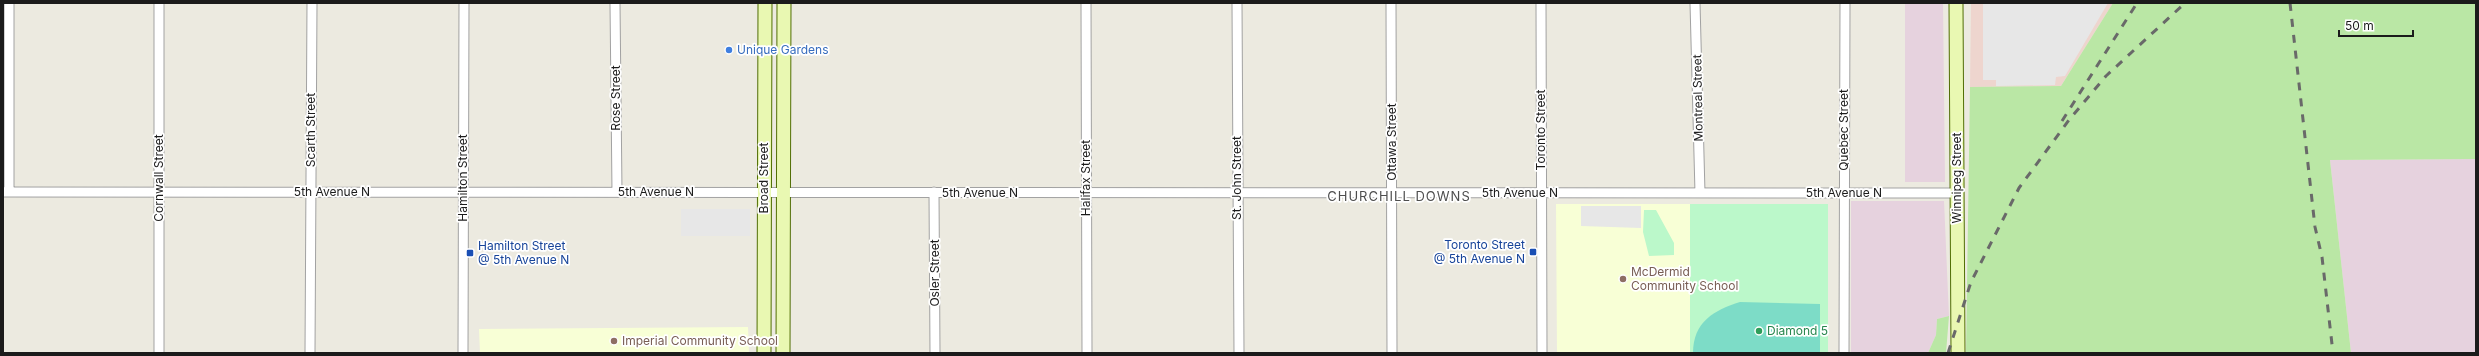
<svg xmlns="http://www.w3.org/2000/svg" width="2479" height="356" font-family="Inter,sans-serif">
	<rect width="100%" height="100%" fill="#eceae0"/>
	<path fill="#eed5ce" d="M1971 3H2113L2061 86 1970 87Z"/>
	<path fill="#e6d2de" d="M1905 3H1943L1945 182H1905Z
		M2476 159V353H2351L2330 160Z
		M1851 201H1944L1949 316 1937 319 1936 335 1928 353H1851Z"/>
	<path fill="#f8ffd6" d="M1556 204H1690V353H1557Z
		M748 327 749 353H480L479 329Z"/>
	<path fill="#bae7a5" d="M2113 3H2476V159L2330 160 2351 353H1966L1970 87 2061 86Z
		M1949 316 1946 353H1928L1936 335 1937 319Z"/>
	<path fill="#bbf8ca" d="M1690 204H1828V353H1690Z
		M1644 210H1656L1674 243V255L1649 256 1643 232Z"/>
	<path fill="#7ddcc7" d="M1740 302 1820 304V353H1693C1693 322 1714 310 1740 302Z"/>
	<path fill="#e7e7e7" d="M1983 3H2108L2065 76 2056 77 2055 85 1996 86V80H1983Z
		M1581 206H1641V228L1581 226Z
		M681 209H750V236H681Z"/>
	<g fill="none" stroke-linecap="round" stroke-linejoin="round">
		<g stroke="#a2a2a2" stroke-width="11">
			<path id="minor" d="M9 3V192
				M159 3V353
				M615 3 617 192
				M1086 3 1087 353
				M1237 3 1239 353
				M1391 3 1392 353
				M1541 3 1542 353
				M1695 3 1700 193
				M3 192 1957 193
				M934 192 935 353
				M310 353 312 3
				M463 353 464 3
				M1844 353 1845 3"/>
		</g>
		<g stroke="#516e05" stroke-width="15">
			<path id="secondary" d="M1956 3 1958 353
				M764 353 765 3
				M783 353 784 3"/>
		</g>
		<use href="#minor" stroke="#fff" stroke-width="9"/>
		<use href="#secondary" stroke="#e9f8b2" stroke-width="13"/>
		<path stroke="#696969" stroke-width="3" stroke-dasharray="8 8" stroke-linecap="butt" d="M2290 3 2315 227 2322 257 2333 353
			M2062 121 2137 3
			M1948 353 1971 282 2019 188 2069 120 2106 76 2185 3"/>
	</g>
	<circle fill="#3f7fe0" stroke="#fff" stroke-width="1.5" cx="729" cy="50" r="4"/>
	<g fill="#1a4fb4" stroke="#fff" stroke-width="1.5">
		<rect x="1529" y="248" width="8" height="8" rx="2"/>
		<rect x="466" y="249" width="8" height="8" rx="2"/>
	</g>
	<g fill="#8d6e63" stroke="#fff" stroke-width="1.5">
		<circle cx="1623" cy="279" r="4"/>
		<circle cx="614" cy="341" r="4"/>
	</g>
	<circle fill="#2e9e5b" stroke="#fff" stroke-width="1.5" cx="1759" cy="331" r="4"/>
	<g text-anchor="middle" stroke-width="3.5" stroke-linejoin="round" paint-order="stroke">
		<g font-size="12" fill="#366cbe" stroke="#fff" text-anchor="start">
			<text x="737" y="54">Unique Gardens</text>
		</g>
		<g font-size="12" fill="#1b1b1b" stroke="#fff">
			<text transform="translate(616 98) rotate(-90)" y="4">Rose Street</text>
			<text transform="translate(1698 98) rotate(-91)" y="4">Montreal Street</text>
			<text transform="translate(311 130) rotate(-90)" y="4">Scarth Street</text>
			<text transform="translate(1541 130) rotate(-90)" y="4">Toronto Street</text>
			<text transform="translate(1844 130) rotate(-90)" y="4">Quebec Street</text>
			<text transform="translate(1392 142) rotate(-90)" y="4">Ottawa Street</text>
			<text transform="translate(159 178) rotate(-90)" y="4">Cornwall Street</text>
			<text transform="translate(463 178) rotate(-90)" y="4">Hamilton Street</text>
			<text transform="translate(764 178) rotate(-90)" y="4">Broad Street</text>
			<text transform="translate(1086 178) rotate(-90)" y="4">Halifax Street</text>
			<text transform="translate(1237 178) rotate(-90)" y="4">St. John Street</text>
			<text transform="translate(1957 178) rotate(-90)" y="4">Winnipeg Street</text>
			<text x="332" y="196">5th Avenue N</text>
			<text x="656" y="196">5th Avenue N</text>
			<text x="980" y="197">5th Avenue N</text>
			<text x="1520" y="197">5th Avenue N</text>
			<text x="1844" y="197">5th Avenue N</text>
			<text transform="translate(935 273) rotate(-90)" y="4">Osler Street</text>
		</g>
		<g font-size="12" fill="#164399" stroke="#fff" text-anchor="end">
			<text x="1525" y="249">Toronto Street<tspan x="1525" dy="14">@ 5th Avenue N</tspan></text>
			<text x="478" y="250" text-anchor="start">Hamilton Street<tspan x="478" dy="14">@ 5th Avenue N</tspan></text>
		</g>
		<g font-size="12" fill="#785e54" stroke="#fff" text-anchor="start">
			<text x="1631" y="276">McDermid<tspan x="1631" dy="14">Community School</tspan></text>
			<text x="622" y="345">Imperial Community School</text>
		</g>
		<g font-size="12" fill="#27864d" stroke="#fff" text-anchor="start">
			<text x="1767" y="335">Diamond 5</text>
		</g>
		<g font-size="13" letter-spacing="1" fill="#4e4e4e" stroke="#fff">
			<text x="1399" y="201">CHURCHILL DOWNS</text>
		</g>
	</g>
	<rect width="2479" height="356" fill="none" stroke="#1b1b1b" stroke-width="8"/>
	<path d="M2339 30v6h74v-6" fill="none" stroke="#1b1b1b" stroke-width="2"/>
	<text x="2345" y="30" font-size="12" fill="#1b1b1b" stroke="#ffffff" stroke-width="3" paint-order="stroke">50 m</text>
</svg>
